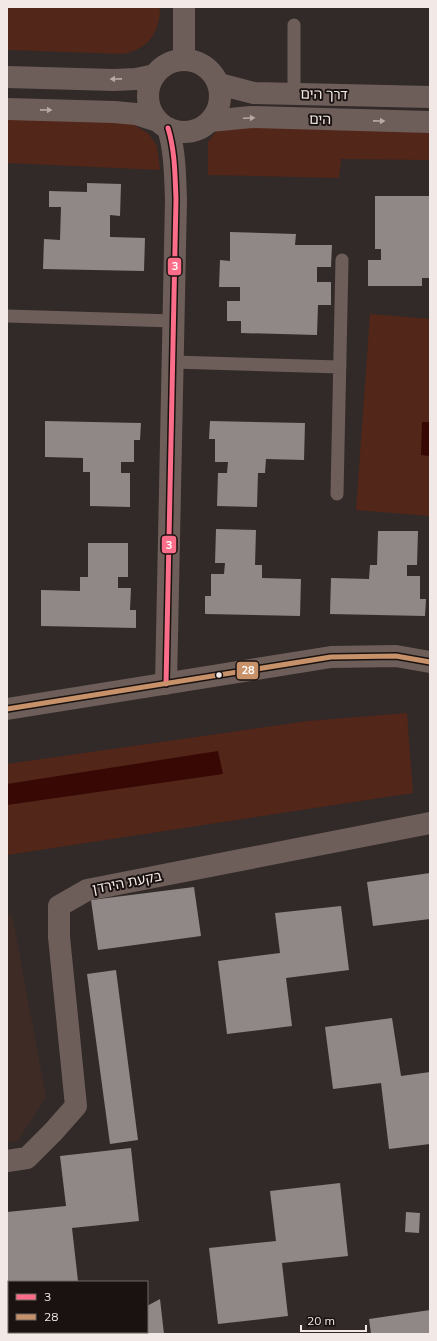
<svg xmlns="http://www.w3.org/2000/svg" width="437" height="1341" font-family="Mulish,'Noto Sans Hebrew',sans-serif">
	<rect width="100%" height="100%" fill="#322a28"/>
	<path fill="#3e2b25" d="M12 914 46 1097 18 1141 7 1143V915Z"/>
	<path fill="#522619" d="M7 7H160C160 32 149 49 123 54L7 50Z
		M7 115 131 123 149 134 157 146 160 170 7 163Z
		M224 123 430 129V160L341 159 339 178 208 175V142L215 133Z
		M370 314 430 319V516L356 510Z
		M407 713 413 793 7 855V764L308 721Z"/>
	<path fill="#370804" d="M422 422H430V456L421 455Z
		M218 751 223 774 7 805V784Z"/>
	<path fill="#8f8886" d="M87 183 121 184 120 216 110 215V237L145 238 144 271 43 269 44 239 60 240 61 207H49V191L87 192Z
		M375 196H430V278H422V286H368V260H381V249H375Z
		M230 232 296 234 295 245H332L331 267H317V282H331V305H318L317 335 241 333V321H227V301H240V287H219L220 260 230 261Z
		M45 421 141 423 140 440H134V462H121V473H130V507L90 506V472H83V458L45 457Z
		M210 421 305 423 304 460 266 459 265 473H258L257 507 217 506 218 473H227L228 462H215V439H209Z
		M216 529 256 530 255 565H262V578L301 579 300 616 205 614V596H211V574H224L225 563H215Z
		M378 531H418L417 565H407V576H420V599H426L425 616 330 614 331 578 369 579 370 565H377Z
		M88 543H128V577H118V588H131L130 610H136V628L41 626V590L80 591V577H88Z
		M430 873V919L373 926 367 882Z
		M194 887 201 936 98 950 91 900Z
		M341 906 349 970 286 978 292 1026 227 1034 218 961 280 953 275 913Z
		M116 970 138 1140 110 1144 87 974Z
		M392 1018 401 1076 430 1072V1144L389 1149 381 1083 333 1089 325 1027Z
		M131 1148 139 1221 72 1228 78 1281 66 1282H9V1290H8L7 1212 66 1206 60 1156Z
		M340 1183 348 1256 282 1263 288 1316 218 1324 209 1248 276 1241 270 1191Z
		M406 1212 420 1213 419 1233 405 1232Z
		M160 1299 164 1334H86L90 1332H147V1306Z
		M430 1310V1334H371L369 1319Z"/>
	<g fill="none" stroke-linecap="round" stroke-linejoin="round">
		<path stroke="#6e5e59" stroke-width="13" d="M294 25V94
			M7 316 174 321
			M173 362 340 367
			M337 494 342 260"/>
		<path stroke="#6e5e59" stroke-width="22" d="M184 59V7
			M148 96a36 36 0 1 1 72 0a36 36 0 1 1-72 0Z
			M7 77 114 80 136 79 155 75
			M219 84 254 93 430 97
			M7 109 114 112 136 114 158 121
			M210 121 251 117 430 122
			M166 684 176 199C175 175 175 151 168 128
			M7 709 331 657 396 656 430 662
			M7 1161 27 1158 53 1132 76 1106 59 937V906L87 890 430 823"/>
		<g stroke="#191210" stroke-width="8">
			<path id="bus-1" d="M166 684 176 199C175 175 175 151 168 128"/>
		</g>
		<g stroke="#191210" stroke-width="8">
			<path id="bus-2" d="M7 709 331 657 396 656 430 662"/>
		</g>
		<use href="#bus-1" stroke="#fb6d88" stroke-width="5"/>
		<use href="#bus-2" stroke="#c7916a" stroke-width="5"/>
	</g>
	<defs><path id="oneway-solid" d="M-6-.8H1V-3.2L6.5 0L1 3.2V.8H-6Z"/></defs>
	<g fill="#b7aaa6">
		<use href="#oneway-solid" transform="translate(116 79) rotate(179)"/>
		<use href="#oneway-solid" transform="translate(46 110) rotate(1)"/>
		<use href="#oneway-solid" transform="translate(249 118) rotate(-2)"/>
		<use href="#oneway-solid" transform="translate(379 121) rotate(1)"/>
	</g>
	<circle fill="#f2e8e5" stroke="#191210" stroke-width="1.5" cx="219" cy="675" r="3.5"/>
	<g text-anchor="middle" stroke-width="4" stroke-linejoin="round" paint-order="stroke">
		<g font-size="14" fill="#f2e8e5" stroke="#191210">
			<text transform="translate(324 94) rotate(1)" y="5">דרך הים</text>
			<text transform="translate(320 119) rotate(1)" y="5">הים</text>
			<text transform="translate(127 882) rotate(-11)" y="5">בקעת הירדן</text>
		</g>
	</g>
	<g stroke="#191210" stroke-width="1.5">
		<rect x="167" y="257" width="15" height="19" rx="4" fill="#fb6d88"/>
		<rect x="161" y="535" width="16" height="19" rx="4" fill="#fb6d88"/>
		<rect x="236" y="661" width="23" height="19" rx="4" fill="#c7916a"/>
	</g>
	<g font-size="11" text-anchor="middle" font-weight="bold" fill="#fff">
		<text x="175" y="270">3</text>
		<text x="169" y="549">3</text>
		<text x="248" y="674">28</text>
	</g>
	<rect width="437" height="1341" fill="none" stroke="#f2e8e5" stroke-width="16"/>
	<rect x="8" y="1281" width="140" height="52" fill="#191210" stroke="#706865"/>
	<rect x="16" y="1294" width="20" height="6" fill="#fb6d88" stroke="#706865"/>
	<text x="44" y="1301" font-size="12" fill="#f2e8e5">3</text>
	<rect x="16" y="1314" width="20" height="6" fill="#c7916a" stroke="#706865"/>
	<text x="44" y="1321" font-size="12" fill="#f2e8e5">28</text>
	<path d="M301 1325v6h65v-6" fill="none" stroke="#f2e8e5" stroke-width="2"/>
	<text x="307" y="1325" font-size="12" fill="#f2e8e5" stroke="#191210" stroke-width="3" paint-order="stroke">20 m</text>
</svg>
